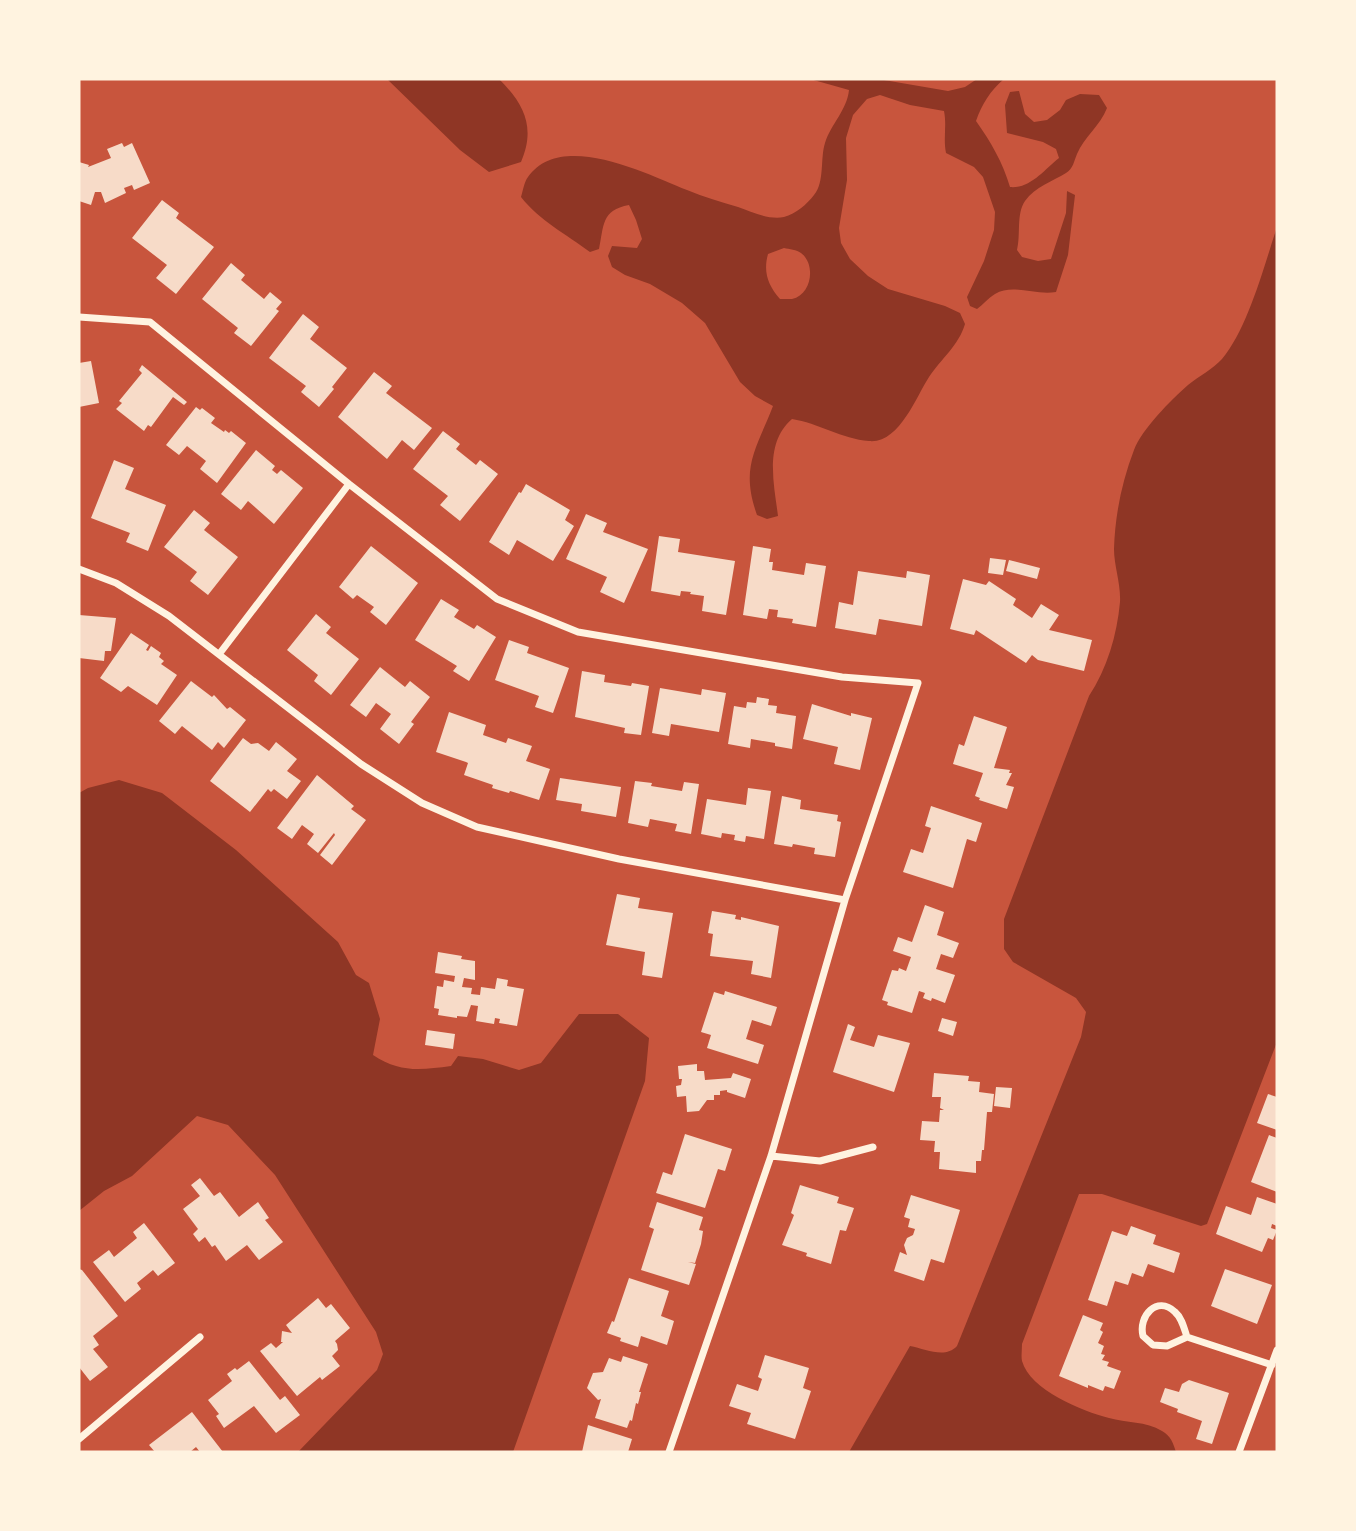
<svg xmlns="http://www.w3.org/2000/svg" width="1356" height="1531" font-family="Merriweather,serif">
	<rect width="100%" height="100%" fill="#c8553d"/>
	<path fill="#8f3625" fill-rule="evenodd" d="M387 79H499C524 104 536 127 521 162L489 172 460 150Z
		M810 79H878L948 91 965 87 977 79H1004C990 91 982 104 976 121 991 142 1003 163 1010 187 1030 189 1044 170 1059 158L1056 149 1043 142 1007 133 1005 105 1010 92 1019 91 1025 114 1034 122 1047 120 1060 110 1066 100 1080 94 1099 95 1107 108C1100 126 1084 137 1077 154 1074 161 1073 169 1066 173 1053 181 1035 187 1025 201 1016 214 1021 235 1017 250L1022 257 1038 261 1051 259 1066 213 1067 191 1075 195 1068 255 1056 292C1036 296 1013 283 995 294 988 298 983 305 977 309L970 306 967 297 984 261 994 230 995 212 983 177 974 167 946 153C943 138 947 126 944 111L910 105 880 95 867 99 853 115 846 138 847 180 839 228 841 243 850 259 868 276 888 289 945 306 960 313 965 324C959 345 941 359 929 377 916 397 899 444 869 441 842 439 818 423 792 419 764 443 774 484 778 516L767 519 757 515C740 467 756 450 773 406L755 396 740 382 705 323 682 303 650 284 625 275 612 267 608 256 612 246 637 248 642 239 636 220 629 205C601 210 604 226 599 249L590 252C566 234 540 221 521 197 523 191 524 182 528 177 561 130 647 174 687 190 704 197 721 202 738 207 752 212 769 220 784 217 796 214 807 204 814 195 825 182 820 158 825 143 831 124 847 110 849 90ZM784 248C789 249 797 250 801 253 816 264 812 295 792 299 791 299 781 299 780 299 768 285 763 272 768 254Z
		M1277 227V1042L1207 1224 1201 1226 1102 1194H1079L1022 1344C1022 1350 1021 1356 1022 1361 1030 1390 1082 1411 1109 1418 1126 1423 1146 1421 1162 1431 1171 1436 1173 1443 1176 1452H849L910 1346C926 1349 945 1359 957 1346L1081 1037 1086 1012 1076 998 1013 962 1004 949V919L1089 696C1107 669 1117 635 1120 602 1121 584 1114 566 1114 549 1115 515 1122 481 1134 450 1142 429 1171 400 1188 385 1199 376 1213 369 1222 359 1248 328 1264 266 1277 227Z
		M119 780 162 793 236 850 338 942 356 975 369 983 380 1019 373 1055C400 1073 421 1070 451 1066L458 1056 483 1059 519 1070 541 1063 579 1014H618L649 1038 645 1081 513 1452H298L377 1370 383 1354 376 1332 275 1175 228 1125 197 1116 132 1176 104 1191 79 1211V793L88 788Z"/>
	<path fill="#f7dbc8" d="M122 143 124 147 132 143 150 183 134 190 132 185 124 188 126 193 105 203 101 192H95L91 205 79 201V162L89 165 88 167 111 158 107 149Z
		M162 200 179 213 176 218 214 247 176 294 156 278 167 265 132 238Z
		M231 263 245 275 241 280 264 299 270 292 282 302 276 309 279 311 251 346 234 333 238 328 202 299Z
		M303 314 319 327 310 339 347 368 332 387 334 389 319 407 301 392 306 386 269 358Z
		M91 361 99 403 79 407V363Z
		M142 365 187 402 184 405 173 397 151 427 148 425 144 431 116 409 122 403 119 401 142 373 139 370Z
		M374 372 392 386 386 393 432 428 414 450 402 440 387 459 338 417Z
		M196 407 200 410 202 408 215 418 211 423 224 432 225 430 229 433 231 431 246 443 217 483 200 469 206 461 187 446 179 455 166 445Z
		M443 431 460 444 456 449 476 465 480 460 498 474 460 521 440 505 448 496 413 469Z
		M256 450 275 466 272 470 277 474 281 470 303 488 274 524 248 501 241 510 221 494Z
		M114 460 134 468 125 489 166 505 148 551 126 542 130 533 91 518Z
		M526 484 570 510 565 520 574 526 553 561 517 540 509 555 489 542 519 492 521 493Z
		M194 510 210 523 204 530 238 557 208 595 190 581 197 572 164 547Z
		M586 514 607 523 603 532 648 549 624 603 600 592 607 577 566 559Z
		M659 536 680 539 678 552 735 561 726 615 702 611 704 596 690 594 691 592 681 591 680 596 651 591Z
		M371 546 418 583 386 625 370 612 374 607 357 595 353 599 339 587Z
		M753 546 771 549 769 562H773L772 570 804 575 806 563 826 566 816 627 792 623 793 619 777 617 778 610 769 609 767 619 743 615Z
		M990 558 1006 560 1003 575 988 573Z
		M1009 560 1040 568 1037 579 1006 571Z
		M858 571 906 578 907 571 930 575 922 626 879 619 876 635 835 628 839 602 853 605Z
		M963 579 986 585 989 581 1016 599 1013 605 1032 618 1041 604 1059 615 1049 630 1092 640 1084 671 1038 660 1032 655 1026 663 976 630 974 635 950 629Z
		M441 599 459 610 454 617 474 629 477 625 496 637 469 681 453 671 457 666 415 640Z
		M316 614 331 627 326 633 359 659 331 695 314 681 318 675 287 650Z
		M79 615 116 618 111 651H105L104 661 79 658Z
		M131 633 149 645 146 650 148 651 151 646 161 653 159 657 164 661 161 664 177 675 157 705 128 686 121 692 100 678Z
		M509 640 529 647 527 653 569 668 553 713 535 707 539 696 495 680Z
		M380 667 405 687 410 681 430 697 411 722 414 724 399 744 380 729 391 714 376 703 366 717 350 705Z
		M582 671 605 675 604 682 631 686 632 683 649 686 641 735 624 733 625 728 575 717Z
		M191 681 212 697 214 695 227 709 230 707 246 720 224 748 218 742 212 750 182 726 175 734 159 721Z
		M660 688 701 695 702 689 726 693 719 732 671 724 669 736 652 733Z
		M757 697 769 699 768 705 777 706 776 713 796 716 792 749 775 746V743L751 739 750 748 728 744 734 706 746 708 747 702 756 703Z
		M812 704 851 716V713L872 718 860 770 834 764 838 747 803 739Z
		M449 712 486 725 483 735 506 743 508 738 532 746 526 761 550 769 539 800 510 791 509 793 492 788 493 785 464 775 468 763 466 762 436 752Z
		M974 716 1007 727 994 768 1010 770 1009 773H1012L1006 785 1014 787 1007 809 979 800 980 798 975 796 983 773 953 764 959 744 964 746Z
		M243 738 251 744 258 743 269 751 276 742 297 759 287 771 301 781 287 799 274 789 271 792 268 789 250 812 210 781Z
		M317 775 354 806 351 809 366 820 332 865 320 855 335 835 334 833 318 853 307 844 314 834 302 825 292 839 277 828Z
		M560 778 621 787 616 817 581 811 582 804 556 800Z
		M635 781 652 783 651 786 682 791 684 782 699 784 691 834 675 831 677 824 650 819 648 827 628 823Z
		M748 788 771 791 764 839 746 836 745 842 734 840 735 835 722 833 721 838 701 834 707 799 746 805Z
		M782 796 801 800 800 809 838 815 837 821 841 822 835 857 814 854 815 848 793 844 792 847 774 844Z
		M931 806 982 823 976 842 967 839 953 888 903 872 911 849 923 853 931 828 925 826Z
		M617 894 640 898 638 908 673 913 662 978 642 975 645 952 606 945Z
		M925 905 944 912 937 935 959 943 953 958 941 954 936 969 955 975 945 1003 932 998 931 1001 923 998 925 993 919 991 912 1013 887 1005 888 1002 882 1000 892 970 898 971 899 968 906 971 911 957 893 951 898 937 912 942Z
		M712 911 736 915 735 919 741 920V917L779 926 771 978 751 974 753 961 710 956 713 934 708 933Z
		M438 952 462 956 461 959 475 961V980L464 978 462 987 472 988 471 994 480 995 481 987 495 989 497 978 508 980 507 986 524 989 517 1026 499 1023 500 1019 495 1018 494 1024 476 1021 478 1006 471 1005 467 1017 457 1016V1018L438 1015 439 1009 434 1008 437 986 443 987 444 980 454 982 455 976 435 973Z
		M725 991 777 1007 771 1026 752 1020 746 1039 764 1045 758 1064 707 1048 711 1035 701 1032 714 992 724 995Z
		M942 1018 957 1022 953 1036 938 1031Z
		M848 1024 855 1027 850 1040 874 1047 878 1035 910 1043 894 1092 833 1072Z
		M427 1030 455 1034 453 1049 425 1045Z
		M697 1064V1071H704L705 1080 731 1078 733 1073 751 1079 745 1098 727 1092V1090L720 1091V1095H714V1100H707L699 1111 687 1112 686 1096 677 1097 676 1086 681 1085 682 1079H679L678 1066Z
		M934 1073 969 1076 968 1081 980 1082 979 1092 994 1094 992 1112H987L984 1150H982L981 1161H976V1173L939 1169 940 1152H934L935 1141 920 1140 922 1121 939 1122 940 1110H944L940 1108 941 1097H932Z
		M996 1087 1012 1088 1010 1108 994 1106Z
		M1268 1094 1277 1097V1130L1257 1123Z
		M685 1134 732 1149 725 1171 718 1169 705 1208 656 1193 663 1172 672 1175Z
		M1269 1135 1277 1138V1192L1251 1182Z
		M200 1178 214 1196 220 1192 239 1217 258 1202 269 1218 265 1220 283 1242 259 1260 247 1245 226 1261 215 1245 212 1247 205 1237 199 1242 193 1234 198 1229 183 1209 200 1196 191 1185Z
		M800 1185 839 1197 837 1203 854 1208 846 1231 840 1230 831 1264 806 1256 807 1253 782 1245 794 1215 791 1213Z
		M911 1195 960 1210 944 1263 931 1259 924 1281 894 1271 900 1252 907 1255 904 1245 907 1238 913 1235 915 1229 908 1227 910 1219 904 1217Z
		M1257 1197 1277 1204V1226L1272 1224 1271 1228 1277 1230 1273 1240 1268 1238 1262 1252 1216 1234 1226 1206 1251 1215Z
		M657 1202 703 1217 699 1230 703 1231 701 1244 695 1263 688 1262 696 1264 689 1285 641 1270 654 1229 649 1227Z
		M144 1223 175 1263 158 1276 153 1270 137 1283 141 1289 125 1302 93 1262 109 1250 114 1257 137 1238 133 1232Z
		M1131 1226 1156 1235 1153 1244 1180 1253 1174 1273 1148 1264 1143 1277 1132 1273 1128 1285 1115 1281 1107 1306 1088 1300 1112 1231 1127 1236Z
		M79 1269 82 1270 118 1316 93 1336 99 1345 93 1349 108 1367 90 1381 79 1367Z
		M1225 1269 1272 1285 1257 1324 1211 1306Z
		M629 1278 669 1291 661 1316 674 1321 667 1345 641 1336 638 1347 620 1341 621 1338 607 1333 612 1321 614 1322Z
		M318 1298 326 1308 331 1304 350 1328 335 1341 337 1344 338 1350 332 1356 340 1366 322 1380 320 1377 297 1396 260 1351 271 1343 276 1348 283 1342H281L282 1331 292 1333 286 1325Z
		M1083 1315 1103 1323 1100 1330 1103 1332 1098 1343 1104 1346 1101 1354 1105 1355 1102 1360 1109 1362 1107 1366 1121 1371 1114 1389 1105 1386 1103 1391 1088 1385V1388L1059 1376Z
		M765 1355 809 1368 803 1388 811 1391 795 1439 747 1424 751 1413 729 1406 737 1384 758 1391 762 1379 758 1377Z
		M623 1356 648 1364 639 1392H641L638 1404 636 1403 632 1421 630 1420 627 1428 595 1418 601 1399 598 1400 587 1388 593 1373 603 1372 609 1358 621 1362Z
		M249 1361 280 1400 285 1396 300 1415 276 1433 254 1406 224 1428 216 1416 219 1414 208 1400 232 1381 227 1374 235 1368 237 1370Z
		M1189 1380 1229 1393 1212 1444 1196 1439 1202 1421 1177 1412 1178 1409 1160 1402 1165 1388 1179 1392 1182 1384Z
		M192 1412 223 1452H200L196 1447 190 1452H155L149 1445Z
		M588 1425 632 1439 628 1452H582Z"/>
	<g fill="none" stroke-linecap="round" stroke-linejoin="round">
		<path stroke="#fff3e0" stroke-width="7" d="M79 317 150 322 349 484 497 599 578 632 842 677 918 683 845 900 771 1156 669 1452
			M79 569 116 583 169 616 361 764 422 803 477 827 619 859 845 900
			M220 653 349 484
			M771 1156 820 1161 873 1147
			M1187 1337C1184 1328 1182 1318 1175 1312 1157 1295 1138 1316 1143 1336L1153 1345 1167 1346 1187 1337 1272 1365
			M79 1439 200 1337
			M1239 1452 1277 1350"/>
	</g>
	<rect width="1356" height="1531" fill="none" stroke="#fff3e0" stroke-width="161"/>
</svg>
